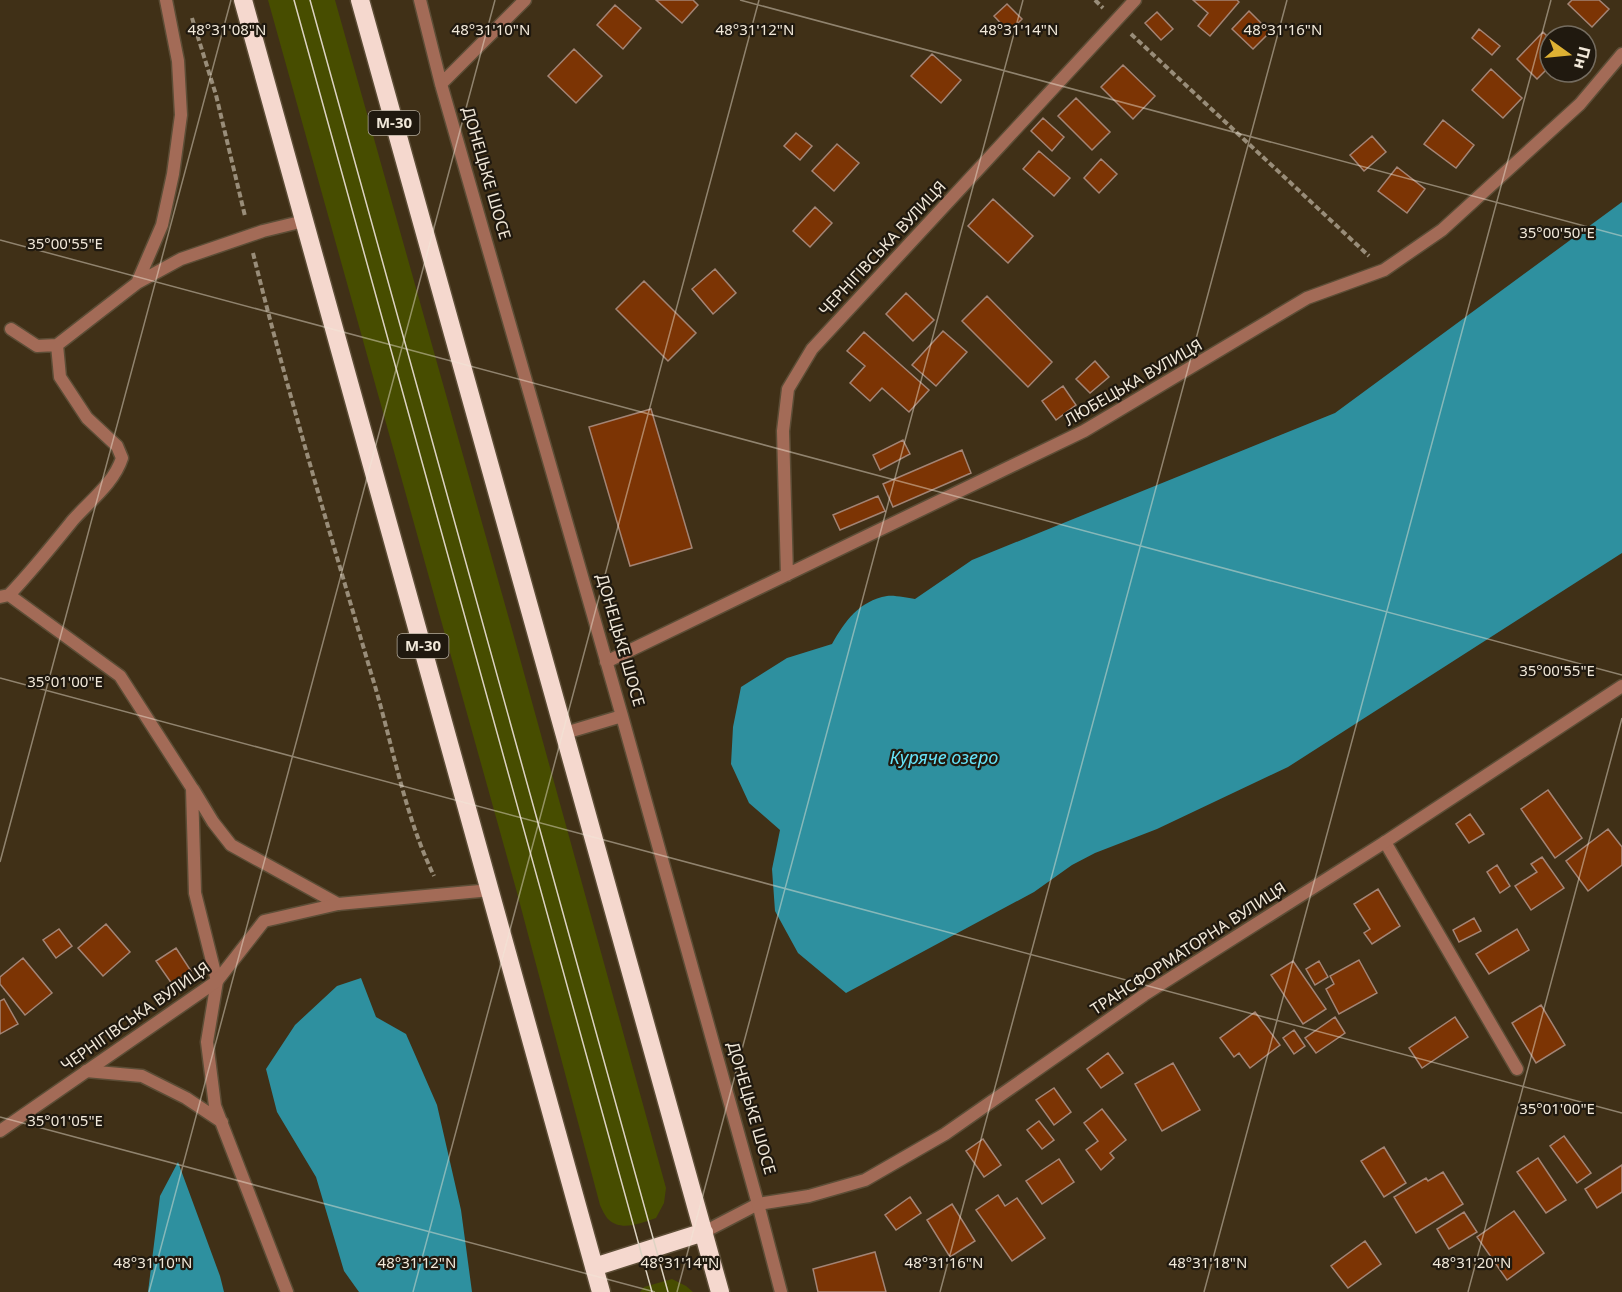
<svg xmlns="http://www.w3.org/2000/svg" width="1622" height="1292" font-family="'Noto Sans',sans-serif">
	<rect width="100%" height="100%" fill="#403017"/>
	<path fill="#474d00" d="M268 0H335L511 626 666 1188 664 1203 656 1218C641 1223 621 1232 608 1219 605 1216 602 1209 600 1205L516 889Z
		M672 1279 686 1286 693 1292H640L644 1287Z"/>
	<path fill="#2e909f" d="M1622 202V553L1288 767 1157 829 1095 853 1072 865 1034 892 846 993 798 953 775 911 772 869 780 830 749 803 731 764 733 727 741 687 787 658 832 644C845 621 859 601 887 596 895 595 907 598 915 599L972 560 1335 413Z
		M361 978 376 1017 406 1034 437 1105 461 1210 472 1292H359L344 1271 316 1177 277 1112 266 1069 295 1025 337 986Z
		M178 1162 220 1276 224 1292H148L160 1196Z"/>
	<path fill="#7c3404" stroke="#a38475" stroke-width="1.5" d="M656 0H693L698 5 682 23Z
		M1193 0H1237L1239 2 1210 36 1198 26 1208 13Z
		M1572 0H1599L1609 9 1592 27 1568 4Z
		M1007 4 1022 19 1009 32 994 16Z
		M615 5 641 28 623 49 597 25Z
		M1249 11 1270 32 1253 49 1232 29Z
		M1157 12 1173 29 1161 40 1145 23Z
		M1479 29 1500 46 1492 55 1472 38Z
		M1543 32 1550 39V66L1537 79 1517 59Z
		M574 49 602 76 576 103 548 76Z
		M932 54 961 80 941 103 911 76Z
		M1123 65 1155 96 1133 119 1101 87Z
		M1491 69 1522 98 1503 118 1472 90Z
		M1076 98 1110 132 1092 150 1058 116Z
		M1043 118 1064 137 1052 151 1031 131Z
		M1443 120 1474 145 1456 168 1424 144Z
		M796 133 812 146 800 160 784 146Z
		M1372 136 1386 152 1364 171 1350 155Z
		M837 144 859 163 834 191 812 171Z
		M1039 151 1070 178 1054 196 1023 169Z
		M1101 159 1117 174 1099 193 1084 178Z
		M1397 167 1425 189 1407 213 1378 191Z
		M993 199 1033 236 1008 263 968 226Z
		M815 207 832 223 810 247 793 231Z
		M715 269 736 293 713 314 692 289Z
		M644 281 696 333 668 361 616 309Z
		M906 293 934 320 913 341 886 314Z
		M987 296 1052 362 1028 387 962 321Z
		M943 331 967 352 936 386 912 365Z
		M864 332 929 390 909 412 882 388 870 401 850 383 865 366 847 351Z
		M1095 361 1109 377 1090 393 1076 379Z
		M1063 386 1076 405 1056 420 1042 401Z
		M651 409 692 548 630 566 589 427Z
		M903 440 910 454 880 470 873 455Z
		M962 450 971 473 893 507 883 484Z
		M878 496 885 511 840 530 833 515Z
		M1548 790 1582 838 1555 858 1521 809Z
		M1470 814 1484 834 1469 843 1456 824Z
		M1608 829 1622 847V865L1588 891 1566 861Z
		M1542 857 1564 888 1531 910 1515 886 1537 872 1531 864Z
		M1497 865 1510 886 1500 893 1487 872Z
		M1378 889 1400 926 1372 944 1364 933 1370 929 1354 904Z
		M1474 918 1481 931 1459 942 1453 930Z
		M106 924 130 952 103 976 78 948Z
		M59 929 72 946 56 958 43 940Z
		M1517 929 1529 950 1489 974 1476 954Z
		M176 948 191 971 172 984 156 961Z
		M23 958 52 993 25 1015 0 984V977Z
		M1359 960 1377 993 1339 1014 1326 989 1334 984 1330 976Z
		M1293 961 1326 1009 1303 1024 1271 975Z
		M1319 961 1328 977 1315 985 1306 969Z
		M4 999 18 1024 0 1034V1001Z
		M1541 1005 1565 1045 1536 1063 1512 1023Z
		M1255 1012 1280 1045 1250 1068 1239 1053 1234 1057 1220 1038Z
		M1335 1017 1345 1033 1316 1053 1305 1038Z
		M1455 1017 1468 1037 1422 1068 1409 1048Z
		M1294 1030 1305 1046 1294 1054 1283 1038Z
		M1108 1053 1123 1073 1101 1088 1087 1069Z
		M1173 1063 1200 1110 1162 1131 1135 1084Z
		M1054 1088 1071 1112 1054 1125 1036 1100Z
		M1102 1109 1126 1140 1110 1153 1114 1158 1101 1170 1086 1150 1098 1141 1084 1123Z
		M1039 1121 1054 1140 1042 1149 1027 1130Z
		M1564 1136 1591 1173 1577 1183 1550 1146Z
		M983 1139 1001 1165 984 1177 966 1151Z
		M1384 1147 1406 1183 1384 1197 1361 1161Z
		M1538 1158 1566 1200 1546 1213 1517 1172Z
		M1059 1159 1074 1182 1042 1204 1026 1181Z
		M1622 1165V1192L1597 1208 1585 1189Z
		M1443 1172 1463 1204 1416 1233 1394 1197 1426 1178 1428 1181Z
		M998 1195 1005 1206 1017 1198 1045 1238 1012 1261 976 1210Z
		M910 1197 921 1213 896 1230 885 1215Z
		M952 1204 975 1241 950 1257 927 1220Z
		M1514 1211 1544 1253 1507 1280 1477 1237Z
		M1464 1212 1477 1232 1449 1249 1437 1229Z
		M1365 1241 1381 1264 1348 1288 1331 1266Z
		M875 1252 886 1292H818L813 1269Z"/>
	<g fill="none" stroke-linecap="round" stroke-linejoin="round">
		<g stroke="#5c4d36" stroke-width="15">
			<path id="lane" d="M137 283 181 259 263 231 304 221
				M11 329 37 346 57 345 137 283 162 225 173 174 181 115 178 61 166 0
				M9 595C32 571 52 546 73 520 90 501 114 483 122 458L117 446 87 418 60 377 57 345
				M0 597 9 595 120 676 192 788 195 893 217 981 207 1042 215 1106 287 1292
				M193 789 213 822 231 845 338 904
				M1385 842 1517 1069
				M86 1071 142 1076 186 1098 222 1122
				M704 1232 758 1204"/>
		</g>
		<g stroke="#5c4d36" stroke-width="15">
			<path id="street" d="M420 0 441 84 622 716 758 1204 781 1292
				M441 84 525 0
				M787 575 783 431 788 389 812 349 1135 0
				M606 662 1084 431 1307 298 1384 270 1442 230 1580 104 1622 54
				M565 733 622 716
				M0 1131 217 981 264 921 338 904 491 890
				M758 1204 809 1196 865 1180 945 1134 1144 995 1385 842 1622 686"/>
		</g>
		<g stroke="#5c4d36" stroke-width="21">
			<path id="highway" d="M243 0 601 1292
				M360 0 720 1292
				M594 1267 704 1232"/>
		</g>
		<path stroke="#998d79" stroke-width="4" stroke-dasharray="6 3" stroke-linecap="butt" d="M1095 0 1103 8
			M192 18 216 95 245 216
			M1131 34 1369 256
			M253 253C288 394 330 533 371 673 392 740 403 812 434 876"/>
		<use href="#lane" stroke="#a36b57" stroke-width="12"/>
		<use href="#street" stroke="#a36b57" stroke-width="12"/>
		<use href="#highway" stroke="#f5d8ce" stroke-width="18"/>
		<path stroke="#ddd3c3" stroke-width="1.5" d="M294 0 652 1292
			M310 0 668 1292"/>
	</g>
	<path fill="none" stroke="#f1e8d9" stroke-width="1.5" stroke-opacity="0.45" d="M740 0 1622 236M0 240 1622 675M0 678 1622 1113M0 862 231 0M0 1117 655 1292M149 1292 495 0M413 1292 759 0M677 1292 1023 0M940 1292 1287 0M1204 1292 1551 0M1468 1292 1622 718"/>
	<g text-anchor="middle" stroke-width="4.5" stroke-linejoin="round" paint-order="stroke">
		<g fill="#20190f" stroke="#b2aa9c" stroke-width="1.5">
			<rect x="368.5" y="111" width="51" height="24" rx="4.5"/>
			<rect x="397.5" y="634" width="51" height="24" rx="4.5"/>
		</g>
		<g font-size="15" font-weight="bold" fill="#f1e8d9">
			<text x="394" y="128">М-30</text>
			<text x="423" y="651">М-30</text>
		</g>
		<g font-size="16" fill="#f1e8d9" stroke="#20190f">
			<text transform="translate(487 173) rotate(74)" y="6">ДОНЕЦЬКЕ ШОСЕ</text>
			<text transform="translate(882 248) rotate(-47)" y="6">ЧЕРНІГІВСЬКА ВУЛИЦЯ</text>
			<text transform="translate(1133 382) rotate(-30)" y="6">ЛЮБЕЦЬКА ВУЛИЦЯ</text>
			<text transform="translate(621 640) rotate(74)" y="6">ДОНЕЦЬКЕ ШОСЕ</text>
			<text transform="translate(1188 948) rotate(-33)" y="6">ТРАНСФОРМАТОРНА ВУЛИЦЯ</text>
			<text transform="translate(135 1016) rotate(-35)" y="6">ЧЕРНІГІВСЬКА ВУЛИЦЯ</text>
			<text transform="translate(752 1108) rotate(74)" y="6">ДОНЕЦЬКЕ ШОСЕ</text>
		</g>
		<g font-size="18" font-style="italic" fill="#66e3f8" stroke="#20190f">
			<text x="944" y="764">Куряче озеро</text>
		</g>
	</g>
	<g font-size="15" text-anchor="middle" fill="#f1e8d9" stroke="#20190f" stroke-width="4.5" stroke-linejoin="round" paint-order="stroke">
		<text x="227" y="35">48°31'08"N</text>
		<text x="491" y="35">48°31'10"N</text>
		<text x="755" y="35">48°31'12"N</text>
		<text x="1019" y="35">48°31'14"N</text>
		<text x="1283" y="35">48°31'16"N</text>
		<text x="1557" y="238">35°00'50"E</text>
		<text x="65" y="249">35°00'55"E</text>
		<text x="1557" y="676">35°00'55"E</text>
		<text x="65" y="687">35°01'00"E</text>
		<text x="1557" y="1114">35°01'00"E</text>
		<text x="65" y="1126">35°01'05"E</text>
		<text x="153" y="1268">48°31'10"N</text>
		<text x="417" y="1268">48°31'12"N</text>
		<text x="680" y="1268">48°31'14"N</text>
		<text x="944" y="1268">48°31'16"N</text>
		<text x="1208" y="1268">48°31'18"N</text>
		<text x="1472" y="1268">48°31'20"N</text>
	</g>
	<g transform="translate(1568 54) rotate(105)"><circle r="28" fill="#20190f" stroke="#746c60" stroke-width="1.5"/>
	<path d="M0-4.5L10 22L0 15L-10 22Z" fill="#deb133"/>
	<text y="-9" font-size="16" font-weight="bold" text-anchor="middle" fill="#f1e8d9">Пн</text>
	</g>
</svg>
